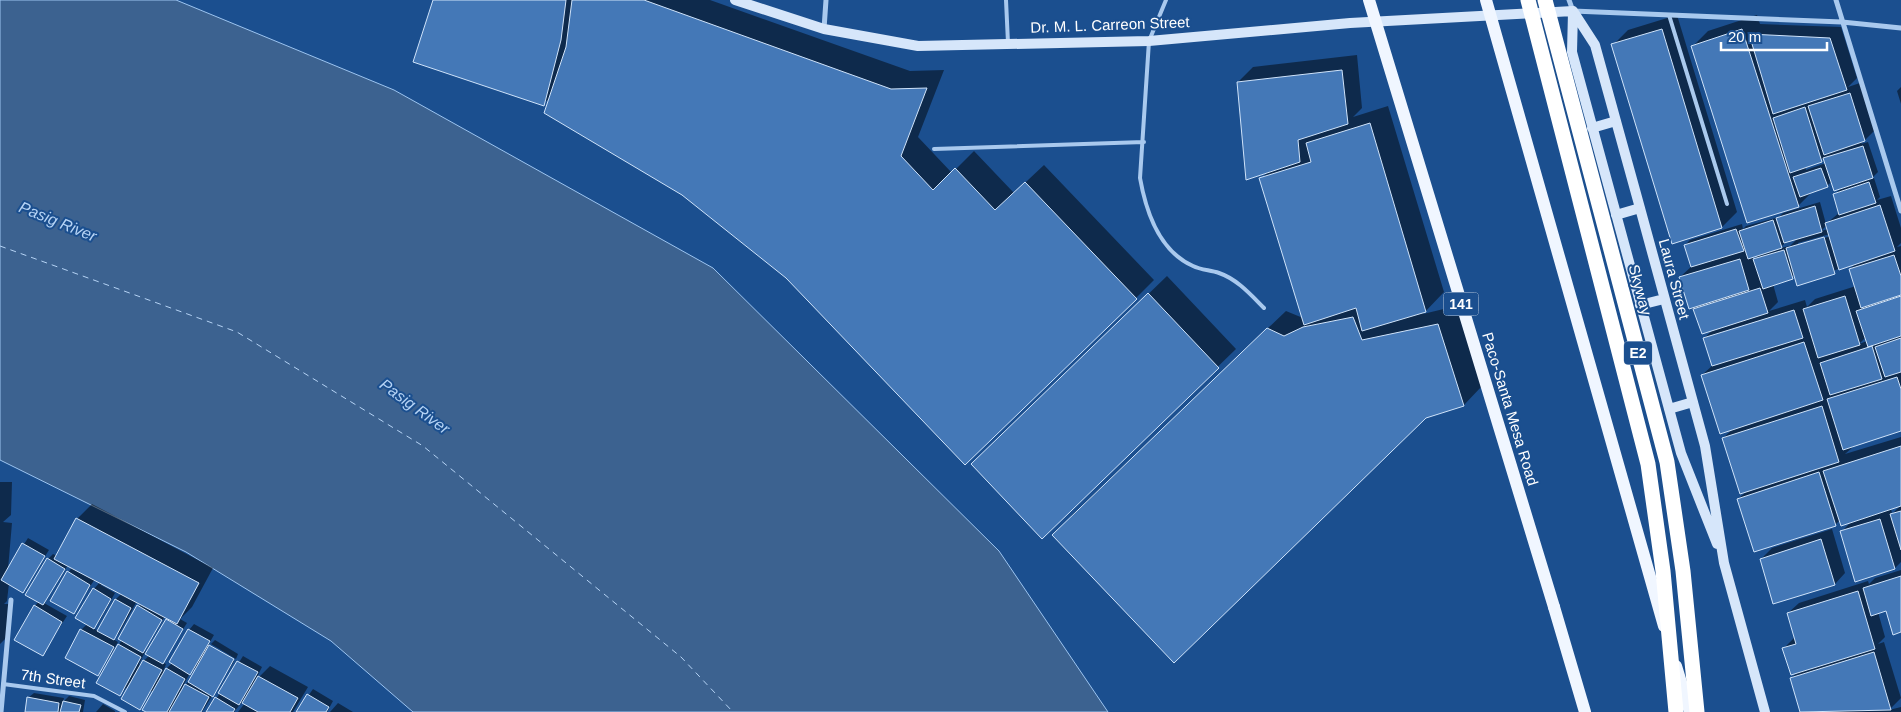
<svg xmlns="http://www.w3.org/2000/svg" width="1901" height="712" font-family="Arial,sans-serif">
	<rect width="100%" height="100%" fill="#1b4f8f"/>
	<path fill="#3c6290" stroke="#9cc4f0" d="M0 0H176L394 90 713 268 999 551 1108 712H413L331 641 186 552 0 460Z"/>
	<path fill="#0007" fill-rule="evenodd" d="M434 0H710L910 71 944 70 918 137 952 173 974 151 1014 193 1044 165 1154 280 1136 298 787 277 683 194 551 97 543 104Z
		M1677 15 1737 212 1722 227 1613 45 1628 30Z
		M1757 15 1760 24 1841 27 1857 78 1848 87 1860 83 1875 130 1861 144 1868 142 1878 172 1870 180 1874 178 1880 197 1877 200 1891 196 1901 228V243L1897 247 1901 246V430L1854 446 1845 454 1901 437V505L1891 508 1892 514 1901 505V562L1895 568 1856 580 1841 532 1852 521 1840 520 1835 525 1738 499 1748 490 1723 438 1734 428 1702 375 1713 365 1704 338 1714 329 1702 332 1680 277 1692 266 1685 245 1690 240 1742 224 1743 229 1746 226 1779 217 1783 213 1820 202 1826 224 1840 212 1835 194 1842 187 1832 181 1827 186 1813 191 1798 206 1693 46 1708 31ZM1825 158 1826 163 1806 170 1805 166ZM1827 225 1828 229 1821 231ZM1830 234 1831 236 1798 246V243ZM1798 238 1790 246 1780 248 1787 241ZM1760 253 1754 260 1752 256ZM1857 262 1850 269 1856 286 1815 299 1807 307 1805 300 1769 311 1778 302 1773 284 1795 275 1798 284ZM1866 337 1867 341 1859 344Z
		M1357 55 1362 108 1353 117 1388 106 1444 292 1423 314 1456 306 1482 386 1464 405 1071 516 1286 311 1303 318 1261 179 1268 172 1238 82 1253 67Z
		M1901 87V104L1897 91Z
		M1167 276 1236 349 1042 537 991 446Z
		M0 482H12L11 515 3 522 12 523 8 569 28 538 49 550 23 591 9 583 7 601 4 604H8L7 637 0 644Z
		M92 504 213 568 192 607 180 619 187 623 162 662 166 664 163 672 172 663 189 630 194 624 214 635 207 647 210 646 234 661 202 712H149L154 692 151 691 140 708 129 685 119 695V645L141 603 137 601 119 633 113 639 118 642 98 674 81 630 87 624 94 589 100 582 95 579 73 612 52 600 72 567 68 565 44 603 67 616 42 654 35 606 39 601 48 559 53 554 57 556 77 519ZM102 583 122 593 116 599 98 631 93 628 99 622 115 593 101 585ZM165 616 169 618 147 653 144 651ZM145 652 150 655 139 665V664ZM198 666 191 679 182 688 190 673Z
		M1832 529 1845 573 1835 584 1774 603 1761 559 1772 548Z
		M1901 570V631L1887 609 1878 612 1885 637 1878 644 1884 642 1901 698 1889 710 1901 707V712H1801L1791 678 1798 672 1784 648 1795 637 1788 613 1799 603 1868 581 1869 584 1875 578Z
		M215 640 238 654 236 659 211 644Z
		M243 656 262 667 255 681 270 666 308 687 293 712H238L245 703 247 696 234 712H208Z
		M313 689 333 701 327 712H297Z
		M34 693 64 698 63 702 69 696 85 700 83 712H26L28 698Z
		M338 703 353 712H330Z
		M103 704 115 711V712H96Z"/>
	<g fill="none" stroke-linecap="round" stroke-linejoin="round">
		<path stroke="#b5d3f5" stroke-width="1" stroke-dasharray="6 5" stroke-linecap="butt" d="M0 246 237 332 423 446 681 657 733 712"/>
	</g>
	<path fill="#4478b7" stroke="#cfe3fa" d="M433 0H566L561 40 544 106 413 62Z
		M572 0H644L891 89 927 88 901 156 933 190 955 168 995 210 1025 182 1137 299 965 465 786 278 682 195 544 113 566 47Z
		M1662 29 1722 228 1672 244 1611 44Z
		M1742 29 1799 207 1747 223 1691 46Z
		M1749 34 1830 38 1847 90 1773 114Z
		M1342 70 1348 124 1298 140 1300 162 1246 180 1237 82Z
		M1850 93 1865 141 1824 155 1808 106Z
		M1805 107 1822 162 1790 173 1773 118Z
		M1370 123 1426 312 1362 331 1356 308 1304 325 1259 178 1311 162 1306 143Z
		M1863 146 1873 178 1834 191 1823 158Z
		M1821 168 1828 187 1800 197 1793 177Z
		M1869 182 1876 203 1839 215 1833 194Z
		M1880 205 1895 251 1839 270 1825 223Z
		M1815 206 1822 232 1784 243 1776 218Z
		M1773 220 1782 248 1748 259 1739 231Z
		M1736 229 1744 251 1691 267 1684 245Z
		M1824 237 1835 274 1797 286 1786 248Z
		M1784 250 1793 279 1763 289 1753 259Z
		M1894 255 1901 276V295L1861 308 1849 269Z
		M1740 259 1749 290 1689 309 1679 277Z
		M1760 288 1768 313 1702 334 1693 309Z
		M1148 293 1219 368 1042 539 971 464Z
		M1845 296 1860 345 1818 358 1803 309Z
		M1901 296V336L1868 347 1856 311Z
		M1794 310 1803 338 1712 366 1703 338Z
		M1353 317 1362 340 1438 324 1464 406 1426 418 1174 663 1052 535 1267 328 1284 336 1303 327Z
		M1901 338V372L1885 377 1875 347Z
		M1804 342 1823 400 1720 434 1701 375Z
		M1872 346 1882 379 1830 395 1820 363Z
		M1897 377 1901 389V431L1843 450 1827 399Z
		M1822 406 1839 462 1740 494 1722 438Z
		M1901 446V506L1841 526 1823 471Z
		M1819 472 1836 526 1754 552 1737 499Z
		M1901 511V550L1890 514Z
		M76 518 199 583 177 624 54 559Z
		M1880 519 1895 569 1855 582 1840 531Z
		M1821 539 1835 585 1773 604 1760 559Z
		M22 543 45 556 23 593 1 580Z
		M47 558 65 569 43 605 25 595Z
		M67 571 90 585 74 614 50 601Z
		M1901 576V632L1893 635 1886 611 1871 616 1863 588Z
		M93 588 111 599 94 629 75 618Z
		M1858 591 1875 649 1791 675 1782 648 1796 644 1787 613Z
		M115 599 131 608 114 640 97 631Z
		M34 605 62 622 43 656 14 640Z
		M137 605 162 620 143 653 118 639Z
		M166 619 183 629 163 664 145 654Z
		M80 629 114 647 98 676 65 658Z
		M188 629 210 641 190 675 169 662Z
		M118 644 141 657 120 696 96 683Z
		M209 645 234 659 213 697 188 682Z
		M1874 652 1891 710 1800 712 1790 678Z
		M143 660 162 670 140 710 121 699Z
		M237 661 258 672 239 705 218 693Z
		M166 668 185 679 167 712H146L142 710Z
		M258 676 298 698 290 712H258L242 703Z
		M185 684 209 697 201 712H169Z
		M307 694 329 707 326 712H296Z
		M27 697 59 703 58 712H25Z
		M215 697 235 709 233 712H206Z
		M63 701 81 705 79 712H60Z"/>
	<g fill="none" stroke-linecap="round" stroke-linejoin="round">
		<path stroke="#a9c9ee" stroke-width="4" d="M1006 0 1008 43
			M1166 0 1149 41 1140 178C1146 212 1159 251 1193 266 1201 270 1210 270 1219 273 1237 279 1251 295 1264 308
			M1669 15 1727 204
			M934 149 1144 142
			M3 684 94 696 125 712"/>
		<path stroke="#a9c9ee" stroke-width="5" d="M1569 0 1573 11 1842 22 1901 28
			M1836 0 1901 211
			M824 29 826 0
			M1 712 11 600"/>
		<path stroke="#d6e6fa" stroke-width="10" d="M735 0 824 29 918 46 1149 41 1350 23 1573 11
			M1573 11 1595 45 1640 208 1705 446 1724 563 1765 712
			M1573 12 1572 52 1681 453 1717 544
			M1592 128 1616 121
			M1616 215 1640 208
			M1640 305 1664 299
			M1669 409 1693 402"/>
		<path stroke="#f0f6ff" stroke-width="12" d="M1486 0 1664 626
			M1554 607 1585 712
			M1676 666 1690 712"/>
		<path stroke="#f0f6ff" stroke-width="12" d="M1369 0 1554 607"/>
		<path stroke="#fff" stroke-width="15" d="M1528 0 1648 464 1663 571 1676 712
			M1545 0 1667 462 1683 571 1697 712"/>
	</g>
	<g text-anchor="middle" stroke-width="4" stroke-linejoin="round" paint-order="stroke">
		<g fill="#1b4f8f" stroke="#bbcadd" stroke-width="1">
			<rect x="1443.5" y="292.5" width="35" height="23" rx="4"/>
			<rect x="1624" y="341.5" width="28" height="23" rx="4"/>
		</g>
		<g font-size="14" font-weight="bold" fill="#fff">
			<text x="1461" y="309">141</text>
			<text x="1638" y="358">E2</text>
		</g>
		<g font-size="15" fill="#fff" stroke="#1b4f8f">
			<text transform="translate(1110 25) rotate(-2)" y="5">Dr. M. L. Carreon Street</text>
			<text transform="translate(1674 279) rotate(75)" y="5">Laura Street</text>
			<text transform="translate(1640 290) rotate(75)" y="5">Skyway</text>
			<text transform="translate(1510 409) rotate(73)" y="5">Paco-Santa Mesa Road</text>
			<text transform="translate(53 679) rotate(8)" y="5">7th Street</text>
		</g>
		<g font-size="16" font-style="italic" fill="#b5d3f5" stroke="#1b4f8f">
			<text transform="translate(58 221) rotate(22)" y="6">Pasig River</text>
			<text transform="translate(415 406) rotate(36)" y="6">Pasig River</text>
		</g>
	</g>
	<path d="M1721 42v8h106v-8" fill="none" stroke="#ffffff" stroke-width="2.5"/>
	<text x="1728" y="42" font-size="15" fill="#ffffff" stroke="#1b4f8f" stroke-width="4" paint-order="stroke">20 m</text>
</svg>
